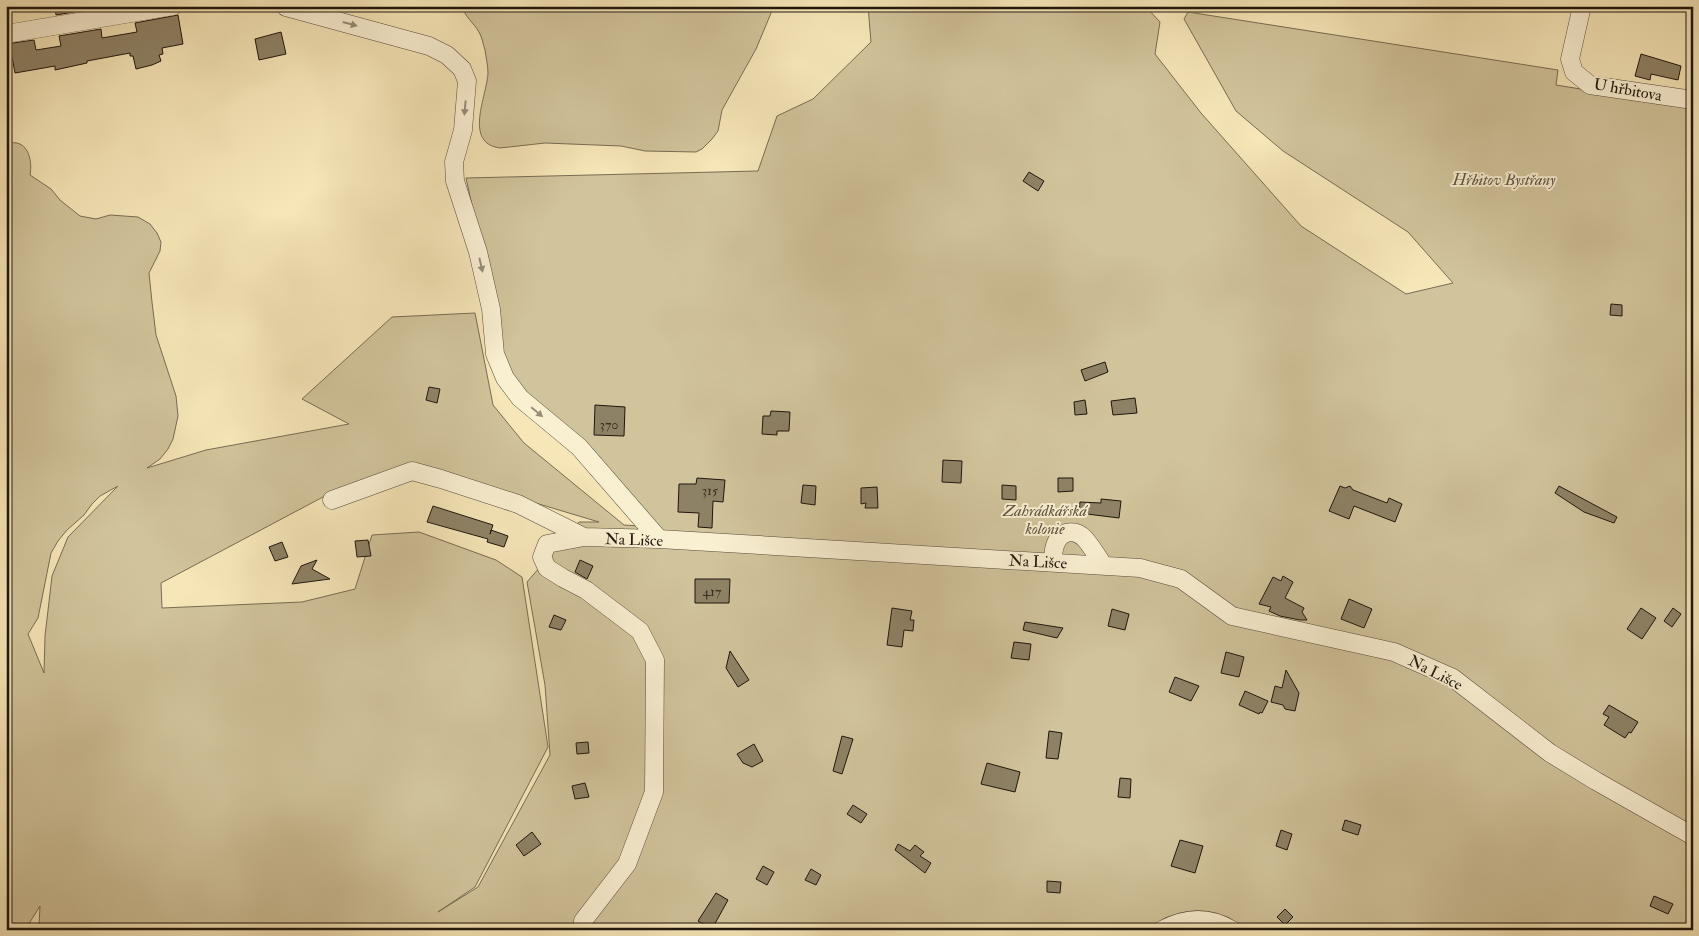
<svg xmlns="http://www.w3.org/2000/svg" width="1699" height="936" font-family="'IM FELL Double Pica',serif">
	<rect width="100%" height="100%" fill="#f6e6b8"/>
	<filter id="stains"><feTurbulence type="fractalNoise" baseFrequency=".004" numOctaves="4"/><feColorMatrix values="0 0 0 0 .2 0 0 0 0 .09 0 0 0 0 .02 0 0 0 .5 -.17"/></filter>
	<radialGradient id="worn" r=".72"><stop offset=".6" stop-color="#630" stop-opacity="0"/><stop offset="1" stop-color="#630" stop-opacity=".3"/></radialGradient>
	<path fill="#d1c39b" stroke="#786c54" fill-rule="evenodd" d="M462 6H774L756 49 722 110 718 131 712 139 702 149 696 152 645 151 621 146 545 143 500 148C463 143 487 96 488 73 488 66 486 57 485 50 483 44 482 37 479 32 474 23 464 16 462 6Z
		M868 6H1145L1160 22 1155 54 1201 113 1301 226 1406 294 1453 283 1408 232 1283 151 1236 111 1184 19 1188 12 1558 70 1556 85 1691 107 1689 121 1693 122V930H43L39 926 40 906 25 930H6V144C27 137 33 159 30 175L51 189 60 200 80 216 96 219 110 215 138 217 150 224 157 233 161 242 160 251 149 273 152 302 156 335 176 396 178 416 173 439 168 449 160 459 147 468 206 450 349 424 302 399 392 317 475 313 493 405 524 443 624 525 654 527 512 376 502 350 487 273 466 178 758 171 777 116 813 99 871 42ZM412 466 599 522H579L527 582 545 685 550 755 478 887 438 912 475 887 548 747 522 577 496 560 419 532 372 535 355 589 302 602 162 608 161 583 323 497ZM118 486 68 537 52 576 45 636 44 673 28 634 38 618 51 553 58 541 67 530 84 515 92 504 100 496Z"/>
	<path fill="#8e8266" stroke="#1e160d" d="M55 6H97V8L56 15Z
		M178 15 183 44 162 48 163 54 159 55 161 61 152 65 136 69 133 56H130V53L87 61V63L55 70V66L15 73 12 57H6V44L34 40 36 50 61 46 59 36 101 29 102 38 137 32 135 23Z
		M281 32 286 54 259 60 255 39Z
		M1641 54 1681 66 1678 80 1651 74 1650 80 1635 76Z
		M1029 172 1044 181 1038 191 1023 181Z
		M1611 304 1622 305V316L1610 315Z
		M1105 362 1108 372 1085 381 1081 370Z
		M429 387 440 389 437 403 426 400Z
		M1135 398 1137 413 1113 415 1111 401Z
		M1085 400 1087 414 1075 415 1074 402Z
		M595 405 625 407 624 436 594 435Z
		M771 411 790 412 789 431H777V435L762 434 763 416H770Z
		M943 460 962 461 961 483 942 482Z
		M697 478 725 480 723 502 713 501 712 528 698 527 699 513 678 512 679 484H696Z
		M1058 478H1073V491L1058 492Z
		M803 485 816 486 815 505 801 503Z
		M1002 485 1016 486V500L1002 499Z
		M1340 486 1345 488 1350 486 1353 490 1387 503 1389 498 1402 504 1395 522 1354 506 1349 519 1329 511Z
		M1559 486 1617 517 1614 523 1584 512 1555 493Z
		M877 487 878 508H865L866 503 861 504V488Z
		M1101 499 1121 501 1119 518 1079 513 1080 502 1101 503Z
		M433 506 493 525 490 534 491 530 508 536 504 547 487 542 488 539 427 522Z
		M368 540 371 556 357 557 355 541Z
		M282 542 288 557 275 561 269 547Z
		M317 560 312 569 330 579 292 584 301 566Z
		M580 560 593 566 587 579 575 572Z
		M1283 576 1293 582 1285 598 1304 608 1302 612 1307 620H1300L1280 616 1269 611 1271 607 1259 604 1273 577 1281 581Z
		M695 579H730L729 603H695Z
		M1349 599 1372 609 1364 628 1341 619Z
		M892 608 912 611 910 620H914L913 631 904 630 902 647 887 645Z
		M1641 608 1656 618 1642 639 1627 629Z
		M1673 608 1681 614 1672 627 1664 621Z
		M1112 609 1129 614 1125 630 1108 626Z
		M554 615 566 620 561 630 549 627Z
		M1025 622 1063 628 1057 638 1023 630Z
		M1014 642 1031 644 1029 660 1011 658Z
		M730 651 749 680 738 687 726 668Z
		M1226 652 1244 657 1239 677 1221 673Z
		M1286 670 1299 693 1295 711 1285 709 1283 705 1271 702 1275 686 1282 688Z
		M1175 677 1199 686 1191 701 1169 692Z
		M1245 691 1268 701 1262 713 1260 712 1259 714 1239 705Z
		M1609 705 1638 722 1631 733 1629 732 1625 738 1604 725 1609 717 1603 714Z
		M1049 731 1062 733 1058 759 1046 758Z
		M842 736 853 739 842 774 833 771Z
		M588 742 589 753 577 754 576 743Z
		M754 744 763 761 752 767 743 763 737 754Z
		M987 763 1020 772 1015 792 981 784Z
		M1120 778 1131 779 1130 798 1118 797Z
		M585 783 589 797 575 799 572 786Z
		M853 805 867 814 861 823 847 814Z
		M1345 820 1361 825 1358 835 1342 830Z
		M1281 830 1292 834 1287 850 1276 846Z
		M532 832 541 844 524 856 516 845Z
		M1180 840 1203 846 1195 873 1171 866Z
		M898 844 910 851 915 845 924 852 920 856 931 863 925 873 895 850Z
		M763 866 774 872 767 885 756 879Z
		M811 869 821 875 816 885 805 880Z
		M1047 881 1061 882 1060 893 1047 892Z
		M716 893 728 900 712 929 698 921Z
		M1654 896 1673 904 1668 914 1650 906Z
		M1285 909 1293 917 1285 925 1277 917Z"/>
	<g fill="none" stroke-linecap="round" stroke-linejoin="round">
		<g stroke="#544a38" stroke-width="19">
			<path id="minor" d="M1582 6 1570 59 1574 72 1590 85 1693 100
				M286 7 429 46 447 55 462 69 467 81 463 130 454 162 455 181 478 252 491 309 495 354 505 378 520 398 579 447 659 539
				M6 34 173 6
				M332 500 412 471 441 479 518 504 584 537 659 539 1140 568 1181 579 1232 616 1394 652 1453 678 1550 753 1596 781 1693 836
				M1053 562C1053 556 1053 549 1056 543 1062 530 1076 529 1085 539 1092 547 1098 557 1103 565
				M584 930 583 921 627 864 654 792 655 660 640 631 586 590 563 578 547 568 542 557 547 544 584 537
				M1162 930C1186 917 1209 916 1232 930"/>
		</g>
		<use href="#minor" stroke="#f9efd1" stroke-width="18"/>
	</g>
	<defs><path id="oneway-solid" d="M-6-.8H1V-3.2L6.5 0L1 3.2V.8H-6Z" transform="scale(1.25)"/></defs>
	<g fill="#968d79">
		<use href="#oneway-solid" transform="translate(350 24) rotate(15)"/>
		<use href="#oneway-solid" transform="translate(465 108) rotate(95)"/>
		<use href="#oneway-solid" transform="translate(481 265) rotate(77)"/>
		<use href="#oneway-solid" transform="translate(537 412) rotate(40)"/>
	</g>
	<g text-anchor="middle" stroke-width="4" stroke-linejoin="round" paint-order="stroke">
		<g font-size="14" fill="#3a3123">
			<text x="609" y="429">370</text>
			<text x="710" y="495">315</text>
			<text x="712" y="596">417</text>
		</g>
		<g font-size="16" fill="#1e160d" stroke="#f9efd1">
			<text transform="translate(1628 89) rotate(10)" y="6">U hřbitova</text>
			<text transform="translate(634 539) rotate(2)" y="6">Na Lišce</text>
			<text transform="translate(1038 561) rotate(3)" y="6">Na Lišce</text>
			<text transform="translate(1436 672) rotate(27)" y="6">Na Lišce</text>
		</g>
		<g font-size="16" font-style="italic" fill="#5d533f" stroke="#f9efd1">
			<text x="1504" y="185">Hřbitov Bystřany</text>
			<text x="1045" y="516">Zahrádkářská<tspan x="1045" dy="18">kolonie</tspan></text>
		</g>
	</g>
	<rect width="1699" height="936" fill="none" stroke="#f6e6b8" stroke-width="25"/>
	<rect x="8" y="8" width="1684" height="921" fill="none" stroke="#1e160d" stroke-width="2.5"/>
	<rect x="12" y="12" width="1674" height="911" fill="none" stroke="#1e160d"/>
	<rect width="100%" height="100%" filter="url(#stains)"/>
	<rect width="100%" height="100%" fill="url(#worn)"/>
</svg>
